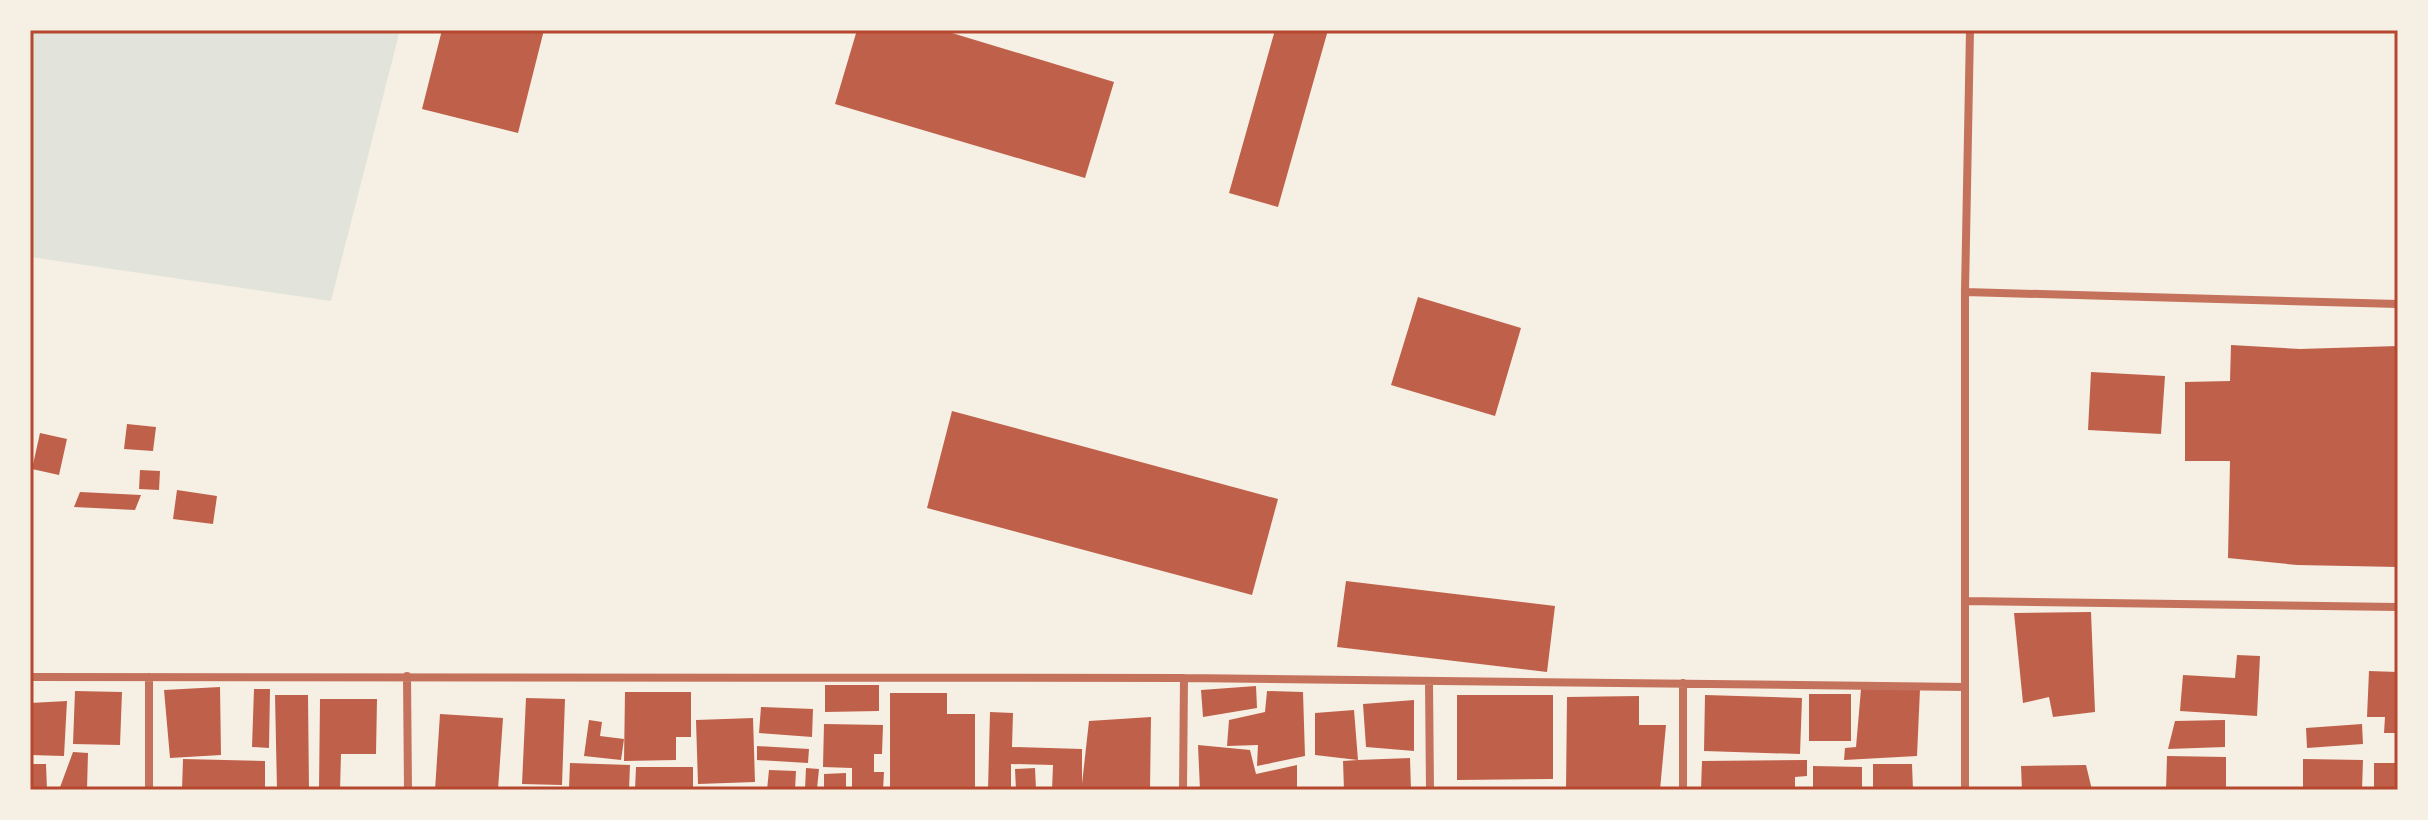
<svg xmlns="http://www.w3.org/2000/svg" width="2428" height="820" font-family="Manrope,sans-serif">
	<rect width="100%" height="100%" fill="#f6efe4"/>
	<path fill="#e2e4dc" d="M30 30H400L331 301 30 257Z"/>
	<path fill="#bf614a" d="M442 30H544L518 133 422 109Z
		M857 30H942L1114 82 1085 178 835 104Z
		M1275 30H1328L1278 207 1229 193Z
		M1418 297 1521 328 1495 416 1391 385Z
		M2231 345 2300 349 2398 346V567L2297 565 2228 558 2230 461H2185V382L2230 381Z
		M2091 372 2165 376 2161 434 2088 430Z
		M952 411 1278 499 1252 595 927 508Z
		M127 424 156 427 153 451 124 449Z
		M40 433 67 439 59 475 32 469Z
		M140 470 160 471 159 490 139 489Z
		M177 490 217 496 213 524 173 519Z
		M80 492 141 495 135 510 74 507Z
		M1346 581 1555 606 1547 672 1337 647Z
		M2091 612 2095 712 2053 717 2049 697 2023 703 2014 613Z
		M2237 655 2260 656 2257 716 2180 711 2183 675 2235 678Z
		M2369 671 2398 672V733H2384L2385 717H2367Z
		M825 685H879V711L825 712Z
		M1256 686 1257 708 1203 717 1201 690Z
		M220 687 221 755 170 758 164 690Z
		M254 689H270L269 748 252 747Z
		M1861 689H1920L1917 756 1844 760 1845 748 1856 747Z
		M75 691 122 692 120 745 73 744Z
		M1267 691 1303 692 1305 756 1257 766 1258 745 1227 746 1229 720 1265 712Z
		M625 692H691V737H676V760L624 761Z
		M890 693H947V714H975V789H890Z
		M1809 694H1851V741H1809Z
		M275 695H308L309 790H277Z
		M1457 695H1553V779L1457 780Z
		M1705 695 1802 698 1800 754 1704 751Z
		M1639 696V725H1666L1660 790H1566L1567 697Z
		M526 698 565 699 562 785 522 784Z
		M320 699H377L376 754H341L340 790H319Z
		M1414 700V751L1366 747 1363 704Z
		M67 701 64 756 30 755V703Z
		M761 707 813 709 812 737 759 733Z
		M1354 710 1358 760 1410 758 1411 790H1344L1343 761 1358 760 1315 755V713Z
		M990 712 1013 713 1012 747 1082 749V784L1089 721 1151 717 1150 790H1052L1053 765 1011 764V790H988Z
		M440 714 503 718 498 790H435Z
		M753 718 755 782 698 784 696 720Z
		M589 720 602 722 600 736 624 739 621 760 584 756Z
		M2225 720V747L2168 749 2175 721Z
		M824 724 883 725 882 754H874V772H884L883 790H852V768L823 767Z
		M2362 724 2363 744 2307 748 2306 728Z
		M1198 745 1250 750 1256 774 1297 765V790H1200Z
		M757 746 809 749 808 763 757 760Z
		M73 752 88 753 87 790H59Z
		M2167 756 2226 757V790H2166Z
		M183 759 265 761V790H182Z
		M2303 759 2363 760 2362 790H2303Z
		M1807 760V776L1795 777V790H1701L1702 761Z
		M570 763 630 765 629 790 569 788Z
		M2374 763H2398V790H2374Z
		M30 764H46L47 790H30Z
		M1873 764H1912L1913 790H1873Z
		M2086 765 2092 790H2022L2021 766Z
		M1813 766 1862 767V790H1813Z
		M636 767H693V790H635Z
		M806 768 819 769 817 789H805Z
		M1035 768 1036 789 1016 790 1015 769Z
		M769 770 796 771 795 790H767Z
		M846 773V790H824V774Z"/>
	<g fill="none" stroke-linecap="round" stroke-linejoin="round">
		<path stroke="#c5725c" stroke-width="8" d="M1965 292 2398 304
			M1965 601 2398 607
			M407 676 408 790
			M30 677 1184 678 1965 687
			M149 677V790
			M1429 681 1430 790
			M1683 683V790
			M1183 790 1184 678
			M1965 790V292L1970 30"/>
	</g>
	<rect width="2428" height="820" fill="none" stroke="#f6efe4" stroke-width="64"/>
	<rect x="32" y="32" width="2364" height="756" fill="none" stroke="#b5482f" stroke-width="3"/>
</svg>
